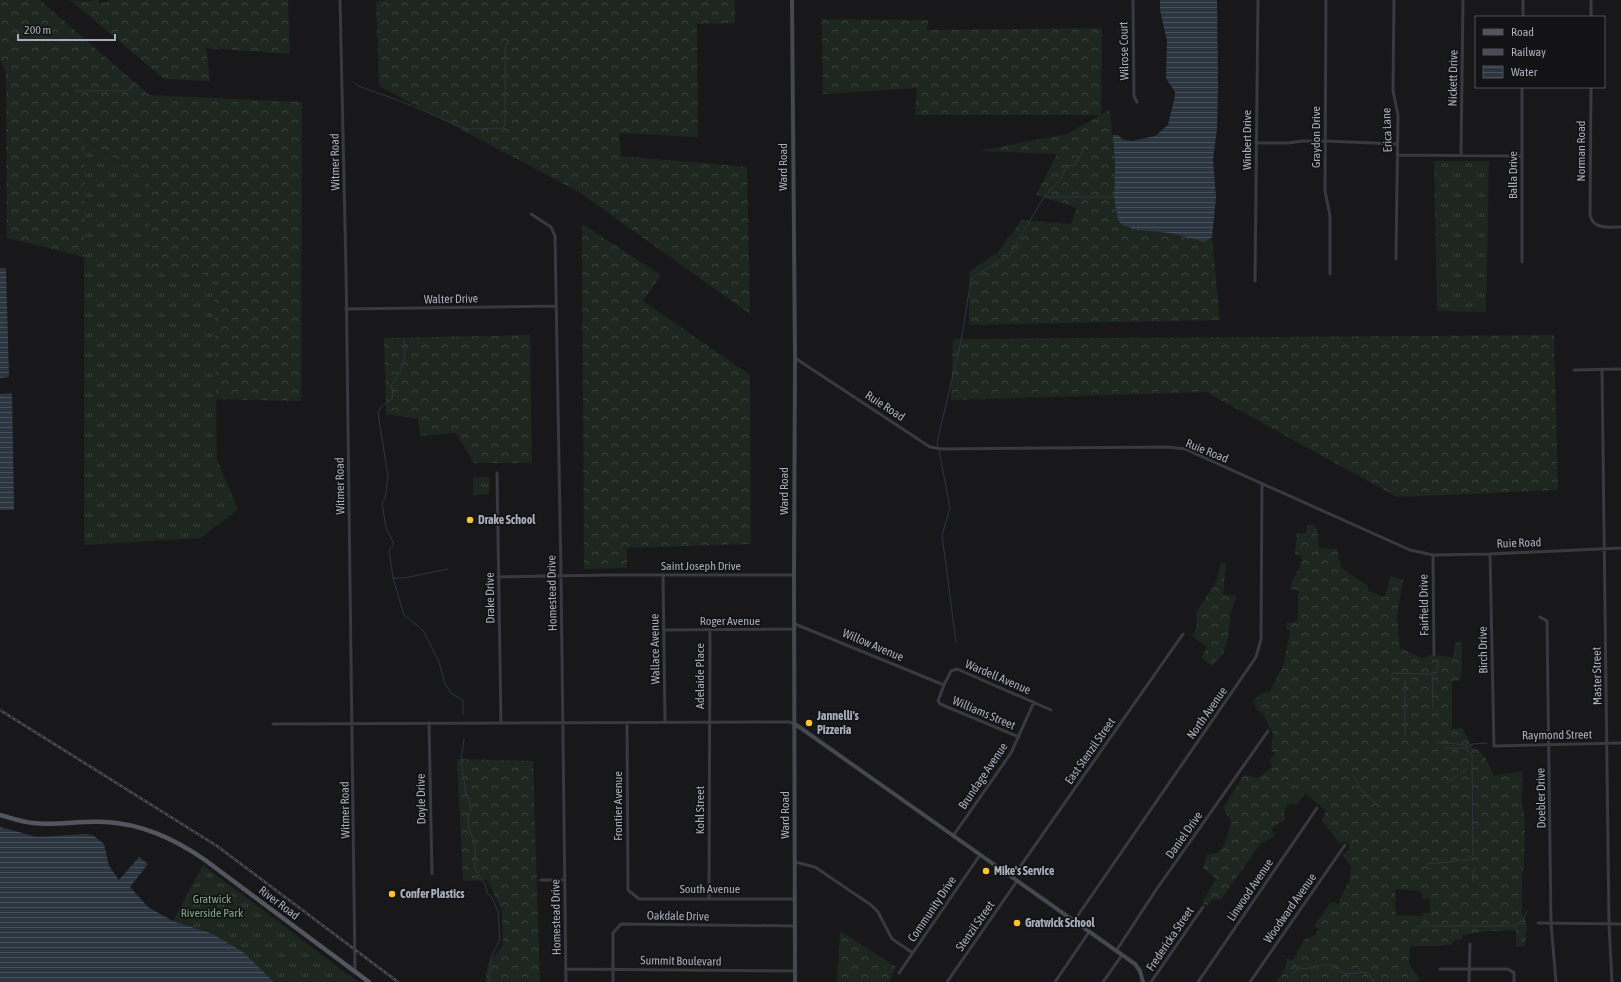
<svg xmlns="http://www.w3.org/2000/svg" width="1621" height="982" font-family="'Asap Condensed',sans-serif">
	<defs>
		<pattern id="grass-tufts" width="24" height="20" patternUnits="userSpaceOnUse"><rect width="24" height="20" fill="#1d261f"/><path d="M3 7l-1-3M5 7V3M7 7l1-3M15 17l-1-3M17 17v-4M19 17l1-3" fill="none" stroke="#3b433e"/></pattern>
		<pattern id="forest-crowns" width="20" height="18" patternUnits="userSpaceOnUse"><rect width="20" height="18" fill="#1d261f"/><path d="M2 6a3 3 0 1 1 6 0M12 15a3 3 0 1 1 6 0" fill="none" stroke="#3b433e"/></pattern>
		<pattern id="water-rules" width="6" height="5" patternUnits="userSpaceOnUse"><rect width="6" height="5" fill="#2c3640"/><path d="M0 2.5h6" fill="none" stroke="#48515a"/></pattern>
	</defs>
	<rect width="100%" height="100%" fill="#18181b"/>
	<path fill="url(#grass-tufts)" d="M84 139 149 182V269H198L215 286 217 460 238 509 201 538 84 545Z
		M1434 161H1489L1486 312 1437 311Z
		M473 477H489V494L473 495Z
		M203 865 358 982H274L243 952 213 934 173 921Z"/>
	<path fill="url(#forest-crowns)" fill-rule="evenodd" d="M0 0H40L149 95 302 102 301 401 216 399 214 286 198 269H149V182L85 139 84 257 7 238 6 73 0 59Z
		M70 0 87 1 99 0V2L103 3 112 0H288L290 54 206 48 210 81 164 79Z
		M393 0H735V23L697 24 698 137 619 133 621 156 747 167 750 314 579 192 379 86 376 1Z
		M822 19 928 20 927 30 1102 28 1101 115 1110 109 1115 166 1114 197 1139 230 1169 233 1205 242 1212 237 1220 320 969 325V272L998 252 1022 220 1071 224 1077 208 1036 195 1057 154 979 151 1067 134 1101 115H915L917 88 823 94Z
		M582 224 661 275 643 301 750 375 751 544 627 548V568L584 569Z
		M530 335 532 463H474L456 433 420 436 418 419 386 414 384 338Z
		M1554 335 1558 490 1397 497 1206 392 951 400 953 339Z
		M1308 525H1313L1317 529 1319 548 1337 549 1341 568 1368 586V591L1385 597 1390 576 1403 580 1397 616 1400 648 1422 658 1432 655 1453 657 1455 643 1462 641V668L1460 680 1452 681V729L1462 728 1473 748C1483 749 1490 767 1494 776L1522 771 1523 791 1521 794 1525 823 1524 865 1522 874V917L1525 918 1527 927 1525 946 1516 947V930L1488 931 1463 935 1461 940H1455L1452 944 1442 946H1410L1409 964 1420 980 1415 982H1276L1285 969 1287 959 1293 960 1304 940 1315 935 1319 929 1314 926 1331 902 1339 904 1340 898 1350 880 1351 866 1342 855 1349 850V844L1344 841 1341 844C1333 838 1330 827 1321 821L1326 811 1305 793 1297 804H1288L1284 811 1285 820 1272 828 1274 837 1260 844 1221 900 1213 899 1208 905H1204L1203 901 1216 879 1203 868 1207 854C1225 857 1228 834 1231 821L1223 808 1244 775 1258 778 1272 767 1270 759 1276 753 1271 751 1273 734 1263 714 1256 709 1254 700 1264 692 1269 693 1284 663 1290 631 1287 630V623L1298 621V590L1290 589C1292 576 1302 570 1302 556L1295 554 1297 533H1306ZM1395 889 1420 891V892L1422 893V899H1430V913H1422V916L1396 915Z
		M1226 563 1223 594 1237 596 1231 610 1228 638 1223 654 1212 666 1201 658 1207 647 1192 636 1197 627 1196 613 1217 580 1220 564Z
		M457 759 533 761 540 982H485L488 964 503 945 502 911 487 880 463 881Z
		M840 931 896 967 889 982H837Z"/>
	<path fill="url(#water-rules)" d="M1160 0H1217L1218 84 1217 129 1213 159 1216 198 1212 237 1205 242 1169 233 1139 230 1122 225 1118 220 1114 197 1115 166 1113 135H1118L1122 139 1132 141 1155 136 1168 125 1175 96V92L1166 78 1167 41 1160 10Z
		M0 268H6L9 377 0 378Z
		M12 393 14 510H0V394Z
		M0 827 37 837 87 834 94 836 104 844 109 866 119 880 139 857 148 864 130 887 148 907 173 921 213 934 243 952 274 982H0Z"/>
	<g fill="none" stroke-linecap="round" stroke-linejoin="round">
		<path stroke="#2c3640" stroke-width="1" d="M355 83 358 86 403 102 464 128 471 129 503 128 505 125V47L506 44 510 43
			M75 91H126L129 89 135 82
			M1045 197H1114
			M404 340C407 362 402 368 391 386L393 391 392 399 381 407 378 413 388 477 385 498 382 503 386 528 394 544 389 550 393 578 404 615 423 630 439 662 445 684 452 694 463 700V714
			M938 447 937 442 961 342 971 279 986 269 1009 256 1044 197 1060 180 1067 166 1075 165 1082 152
			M939 450 950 508 942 535 956 642
			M393 578H404L448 569
			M1391 676 1393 673 1431 674
			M1405 680V735
			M1433 707 1432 672 1437 673 1438 663
			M464 739 461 761 466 793 469 799 471 809 468 820 469 829 475 843V869L485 884 487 893 491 896 498 911 500 939 491 958 489 982
			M1436 742 1467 745
			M1444 748H1465L1473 744 1487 743
			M1354 777 1362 791 1380 807
			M1287 783 1290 785
			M1446 783 1466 770
			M1427 864 1468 860 1473 855 1472 755 1465 748
			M1473 881V870L1475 867
			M1417 926H1516L1524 918V916L1528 911
			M1292 963C1303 975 1315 964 1328 965 1335 965 1338 971 1345 973 1358 977 1365 964 1374 982
			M1291 974 1299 969"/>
		<path stroke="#393940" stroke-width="3" d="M340 0 346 269 355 972
			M1133 0 1134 96 1137 102
			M1326 0 1325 191 1330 216V274
			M1394 0 1393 91 1398 115 1396 259
			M1523 17V0
			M1591 17V0
			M1591 87 1590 215C1593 230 1609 227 1621 227
			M1256 143H1289L1302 141H1325L1397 144
			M1397 155 1522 156
			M1461 155 1463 0
			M531 214 551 227 555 236 561 575 566 982
			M1522 262V87
			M1255 281 1258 0
			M346 309 556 306
			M795 358 930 447 942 449 1168 447 1185 449 1410 550 1433 555 1490 554 1621 548
			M1574 370 1621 369
			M1602 370 1609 924 1612 982
			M497 473 501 723
			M1490 554 1494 746 1621 743
			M1433 555 1434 655
			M663 575 665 722
			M498 577 609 575H794
			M1540 617 1547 621 1551 923 1556 982
			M795 624 944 685
			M665 630 795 629
			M429 723 432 874
			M627 723 628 890 639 899H795
			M273 724 789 722 795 724
			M1019 737 940 704 938 701 944 685 951 671 957 669 1051 710
			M953 836 1011 753 1034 702
			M795 862 815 867 871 905 878 912 892 939 913 953
			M1012 878 1183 634
			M541 880H565
			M709 898 710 630
			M1074 921 1256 657 1261 639 1262 484
			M1538 923 1621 924
			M1116 951 1156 890 1268 731
			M566 969 795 971
			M1440 969H1508L1514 973V982
			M899 973 980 855
			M613 982V933L621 924 795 926
			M947 982 1017 881
			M1055 982 1089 932
			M1103 982 1122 955
			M1151 982 1203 907
			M1198 982 1317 808
			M1250 982 1345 845
			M1469 982 1470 944"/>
		<path stroke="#464850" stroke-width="4" d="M792 0 795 358 794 575 795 982
			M795 724 1135 964 1140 971 1143 982"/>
		<path stroke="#54565f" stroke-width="4.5" d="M0 815C11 818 22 822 33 823 57 826 82 820 106 822 143 824 175 839 205 860L369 982"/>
		<g stroke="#4b4d55" stroke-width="2.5">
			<path id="rail" d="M0 710 217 846 398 982"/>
		</g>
		<use href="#rail" stroke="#131316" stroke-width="1" stroke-dasharray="3" stroke-linecap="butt"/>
	</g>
	<g fill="#ffc62b" stroke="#131316" stroke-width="1.5">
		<circle cx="470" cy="520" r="4"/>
		<circle cx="809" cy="723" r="4"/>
		<circle cx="986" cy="871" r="4"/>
		<circle cx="392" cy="894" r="4"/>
		<circle cx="1017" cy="923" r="4"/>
	</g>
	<g text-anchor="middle" stroke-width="3.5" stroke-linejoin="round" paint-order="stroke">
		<g font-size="12" fill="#a9aebb" stroke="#131316">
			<text transform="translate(1124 51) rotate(-91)" y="4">Wilrose Court</text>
			<text transform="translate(1453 78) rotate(-89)" y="4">Nickett Drive</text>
			<text transform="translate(1387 130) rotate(-92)" y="4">Erica Lane</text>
			<text transform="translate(1316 137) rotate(-90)" y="4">Graydon Drive</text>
			<text transform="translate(1247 140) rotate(-90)" y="4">Winbert Drive</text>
			<text transform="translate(1581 151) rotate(-90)" y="4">Norman Road</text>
			<text transform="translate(335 162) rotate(-91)" y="4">Witmer Road</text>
			<text transform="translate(783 167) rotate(-90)" y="4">Ward Road</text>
			<text transform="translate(1513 175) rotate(-90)" y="4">Balla Drive</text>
			<text transform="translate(451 299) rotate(-1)" y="4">Walter Drive</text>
			<text transform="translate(885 406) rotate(33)" y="4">Ruie Road</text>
			<text transform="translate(1207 451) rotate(22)" y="4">Ruie Road</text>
			<text transform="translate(340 486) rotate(-91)" y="4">Witmer Road</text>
			<text transform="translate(784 491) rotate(-90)" y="4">Ward Road</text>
			<text transform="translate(1519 543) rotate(-2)" y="4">Ruie Road</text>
			<text x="701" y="570">Saint Joseph Drive</text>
			<text transform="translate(552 593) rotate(-91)" y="4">Homestead Drive</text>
			<text transform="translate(490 598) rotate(-91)" y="4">Drake Drive</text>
			<text transform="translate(1424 605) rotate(-91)" y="4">Fairfield Drive</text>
			<text x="730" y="625">Roger Avenue</text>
			<text transform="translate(873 645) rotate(23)" y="4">Willow Avenue</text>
			<text transform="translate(655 649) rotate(-91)" y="4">Wallace Avenue</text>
			<text transform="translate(1483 650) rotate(-91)" y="4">Birch Drive</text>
			<text transform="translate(700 676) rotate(-90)" y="4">Adelaide Place</text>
			<text transform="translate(1597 676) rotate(-91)" y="4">Master Street</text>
			<text transform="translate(998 677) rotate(23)" y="4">Wardell Avenue</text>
			<text transform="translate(984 713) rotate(23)" y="4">Williams Street</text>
			<text transform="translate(1207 713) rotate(-55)" y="4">North Avenue</text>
			<text transform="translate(1557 735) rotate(-1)" y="4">Raymond Street</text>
			<text transform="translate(1090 751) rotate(-55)" y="4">East Stenzil Street</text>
			<text transform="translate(983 776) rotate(-56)" y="4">Brundage Avenue</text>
			<text transform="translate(1541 798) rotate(-91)" y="4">Doebler Drive</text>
			<text transform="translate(421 799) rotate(-91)" y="4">Doyle Drive</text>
			<text transform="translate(618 806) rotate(-90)" y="4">Frontier Avenue</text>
			<text transform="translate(345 810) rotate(-91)" y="4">Witmer Road</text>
			<text transform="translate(700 810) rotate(-90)" y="4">Kohl Street</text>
			<text transform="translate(785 815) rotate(-90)" y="4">Ward Road</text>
			<text transform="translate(1184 835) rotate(-55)" y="4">Daniel Drive</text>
			<text x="710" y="893">South Avenue</text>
			<text transform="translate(1250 890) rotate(-56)" y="4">Linwood Avenue</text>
			<text transform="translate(279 903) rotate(37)" y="4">River Road</text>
			<text transform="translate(1290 908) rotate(-55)" y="4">Woodward Avenue</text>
			<text transform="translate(932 909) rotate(-56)" y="4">Community Drive</text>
			<text transform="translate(678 916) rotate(1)" y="4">Oakdale Drive</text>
			<text transform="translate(556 917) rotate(-91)" y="4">Homestead Drive</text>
			<text transform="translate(975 926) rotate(-55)" y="4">Stenzil Street</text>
			<text transform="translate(1170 939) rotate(-56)" y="4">Fredericka Street</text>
			<text transform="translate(681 961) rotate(1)" y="4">Summit Boulevard</text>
		</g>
		<g font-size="12" font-weight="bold" fill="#a9aebb" stroke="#131316" text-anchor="start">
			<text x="478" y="524">Drake School</text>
			<text x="817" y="720">Jannelli's<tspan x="817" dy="14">Pizzeria</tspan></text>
			<text x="994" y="875">Mike's Service</text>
			<text x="400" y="898">Confer Plastics</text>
			<text x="1025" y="927">Gratwick School</text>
		</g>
		<g font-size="12" fill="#7fa884" stroke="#131316">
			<text x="212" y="903">Gratwick<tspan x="212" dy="14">Riverside Park</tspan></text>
		</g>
	</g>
	<rect x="1475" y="16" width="130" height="72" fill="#131316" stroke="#4f5158"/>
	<rect x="1483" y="29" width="20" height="6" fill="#54565f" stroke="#4f5158"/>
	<text x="1511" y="36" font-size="12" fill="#a9aebb">Road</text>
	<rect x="1483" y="49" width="20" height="6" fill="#4b4d55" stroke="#4f5158"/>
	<text x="1511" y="56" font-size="12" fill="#a9aebb">Railway</text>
	<rect x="1483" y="66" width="20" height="12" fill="url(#water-rules)" stroke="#4f5158"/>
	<text x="1511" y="76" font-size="12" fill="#a9aebb">Water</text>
	<path d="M18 34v6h97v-6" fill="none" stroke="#a9aebb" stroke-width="2"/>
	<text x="24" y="34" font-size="12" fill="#a9aebb" stroke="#131316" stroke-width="3" paint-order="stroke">200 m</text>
</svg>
